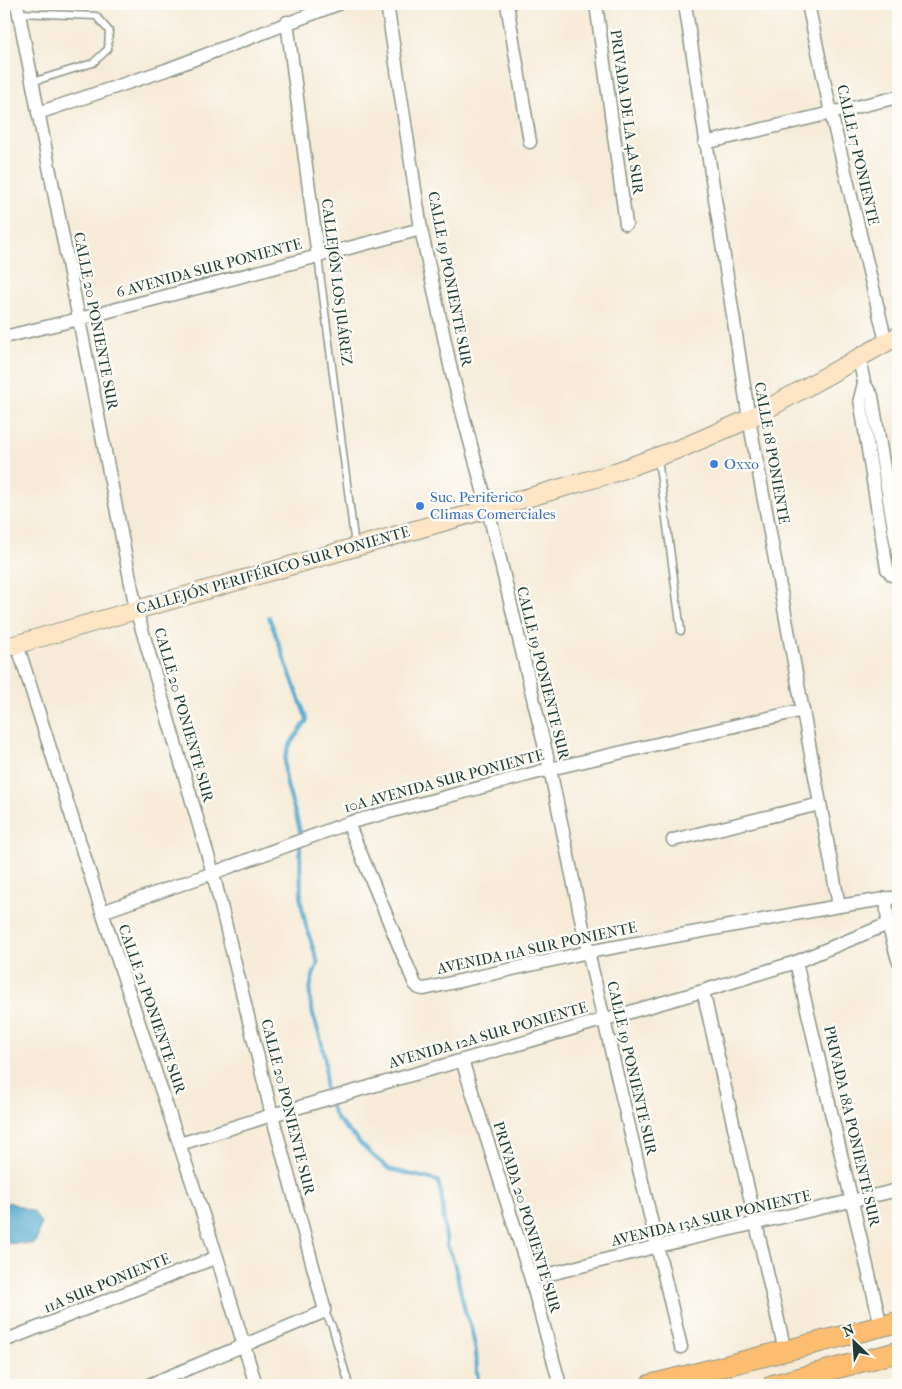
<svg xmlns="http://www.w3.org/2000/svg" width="902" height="1389" font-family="'IM FELL French Canon',serif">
	<rect width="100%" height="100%" fill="#fdfcf7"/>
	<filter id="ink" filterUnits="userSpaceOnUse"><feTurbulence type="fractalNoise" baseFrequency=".02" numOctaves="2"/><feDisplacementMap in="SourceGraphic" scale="10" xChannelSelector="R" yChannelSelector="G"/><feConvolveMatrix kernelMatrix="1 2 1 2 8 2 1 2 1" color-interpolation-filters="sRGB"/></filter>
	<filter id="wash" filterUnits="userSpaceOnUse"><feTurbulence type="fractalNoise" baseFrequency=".0096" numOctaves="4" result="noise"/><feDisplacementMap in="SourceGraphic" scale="20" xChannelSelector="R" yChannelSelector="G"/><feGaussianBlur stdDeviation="1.12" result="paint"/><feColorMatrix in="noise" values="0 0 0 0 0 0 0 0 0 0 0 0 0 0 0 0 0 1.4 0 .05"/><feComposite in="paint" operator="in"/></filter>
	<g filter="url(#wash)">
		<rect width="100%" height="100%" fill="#f6ebd7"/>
		<path fill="#51a9ce" stroke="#387381" d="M9 1202 34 1212 41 1223 38 1237 34 1244 4 1243V1205Z"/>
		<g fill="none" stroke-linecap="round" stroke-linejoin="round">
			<path stroke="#51a9ce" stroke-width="4" d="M269 617 307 720C301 730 292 739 288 749 277 775 296 806 300 832
				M300 846 301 902 306 926 318 963C298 1006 321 1020 325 1061 326 1070 325 1079 325 1088
				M331 1107 336 1118 371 1154 389 1169 438 1181 442 1198 444 1223 447 1245 454 1262 465 1311 471 1326 476 1352 477 1372 479 1385"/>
		</g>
	</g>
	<g filter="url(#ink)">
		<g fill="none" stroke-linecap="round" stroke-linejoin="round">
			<g stroke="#8a9486" stroke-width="9">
				<path id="lane" d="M19 13 96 16 109 31 108 49 93 63 32 82
					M318 257 355 546
					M658 459 681 631
					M324 1311 332 1326 349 1385"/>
			</g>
			<g stroke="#8a9486" stroke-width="15">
				<path id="street" d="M17 4 136 609 213 873 272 1115 324 1307V1311L321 1313 149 1385
					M387 4 421 229 451 370 488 509 550 769 588 952 681 1347
					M507 4 530 142
					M596 4 626 224
					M685 4 749 419 839 906
					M808 4 831 113 886 342
					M287 22 318 257
					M38 113 166 70 338 4
					M705 143 898 97
					M4 337 79 319 421 229
					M859 357 864 383 872 396 898 553
					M864 383 860 399 887 569 892 575 898 574
					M17 644 102 912 217 1257 256 1385
					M348 823 415 984 419 988 424 989 588 952 839 906 898 897
					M673 840 820 804
					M886 898 888 924 898 960
					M102 912 213 873 348 823 550 769 803 710
					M796 962 881 1326
					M703 991 785 1351
					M462 1060 531 1279 560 1385
					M180 1144 272 1115 703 991 796 962 888 924
					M531 1279 658 1246 898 1190
					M9 1339 217 1257"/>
			</g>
			<g stroke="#8a9486" stroke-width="20">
				<path id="secondary" d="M4 648 610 474 684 447 749 419 898 336"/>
			</g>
			<g stroke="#8a9486" stroke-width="22">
				<path id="primary" d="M650 1385 898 1322
					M773 1385 898 1352"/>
			</g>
			<use href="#lane" stroke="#fff" stroke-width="6"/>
			<use href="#street" stroke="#fff" stroke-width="12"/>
			<use href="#secondary" stroke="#fee5c5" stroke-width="18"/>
			<use href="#primary" stroke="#fcbd6f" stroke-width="20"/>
		</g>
	</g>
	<g fill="#3f7fe0" stroke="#fdfcf7" stroke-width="2">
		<circle cx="714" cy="464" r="5"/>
		<circle cx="420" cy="506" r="5"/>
	</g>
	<g text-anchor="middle" stroke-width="5" stroke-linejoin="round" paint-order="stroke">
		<g font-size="15" fill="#1f3d34" stroke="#fdfcf7">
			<text transform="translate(627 112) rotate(82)" y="5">PRIVADA DE LA 4A SUR</text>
			<text transform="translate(858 155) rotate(77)" y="5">CALLE 17 PONIENTE</text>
			<text transform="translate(209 268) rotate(-15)" y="5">6 AVENIDA SUR PONIENTE</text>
			<text transform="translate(450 279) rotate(79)" y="5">CALLE 19 PONIENTE SUR</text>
			<text transform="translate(337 282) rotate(83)" y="5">CALLEJÓN LOS JUÁREZ</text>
			<text transform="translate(96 321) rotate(79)" y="5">CALLE 20 PONIENTE SUR</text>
			<text transform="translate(772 453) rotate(80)" y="5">CALLE 18 PONIENTE</text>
			<text transform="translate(273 570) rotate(-16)" y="5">CALLEJÓN PERIFÉRICO SUR PONIENTE</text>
			<text transform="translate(543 673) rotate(76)" y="5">CALLE 19 PONIENTE SUR</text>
			<text transform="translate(184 715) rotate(74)" y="5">CALLE 20 PONIENTE SUR</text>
			<text transform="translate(444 781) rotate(-15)" y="5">10A AVENIDA SUR PONIENTE</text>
			<text transform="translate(537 948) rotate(-12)" y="5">AVENIDA 11A SUR PONIENTE</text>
			<text transform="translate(152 1009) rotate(71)" y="5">CALLE 21 PONIENTE SUR</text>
			<text transform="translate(488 1035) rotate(-16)" y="5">AVENIDA 12A SUR PONIENTE</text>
			<text transform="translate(632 1068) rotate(77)" y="5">CALLE 19 PONIENTE SUR</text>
			<text transform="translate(288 1107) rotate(76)" y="5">CALLE 20 PONIENTE SUR</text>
			<text transform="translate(852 1126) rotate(77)" y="5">PRIVADA 18A PONIENTE SUR</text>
			<text transform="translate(527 1217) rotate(73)" y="5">PRIVADA 20 PONIENTE SUR</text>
			<text transform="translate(711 1218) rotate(-13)" y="5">AVENIDA 13A SUR PONIENTE</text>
			<text transform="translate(107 1283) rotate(-22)" y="5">11A SUR PONIENTE</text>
		</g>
		<g font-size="15" fill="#366cbe" stroke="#fdfcf7" text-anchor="start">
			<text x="724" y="469">Oxxo</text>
			<text x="430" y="502">Suc. Periferico<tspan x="430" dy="17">Climas Comerciales</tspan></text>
		</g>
	</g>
	<rect width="902" height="1389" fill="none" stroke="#fdfcf7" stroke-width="20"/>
	<g transform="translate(854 1342) rotate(335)" stroke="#fdfcf7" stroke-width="4" paint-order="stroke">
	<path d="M0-4L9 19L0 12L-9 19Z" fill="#1f3d34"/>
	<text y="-8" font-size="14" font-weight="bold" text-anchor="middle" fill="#1f3d34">N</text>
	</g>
</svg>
